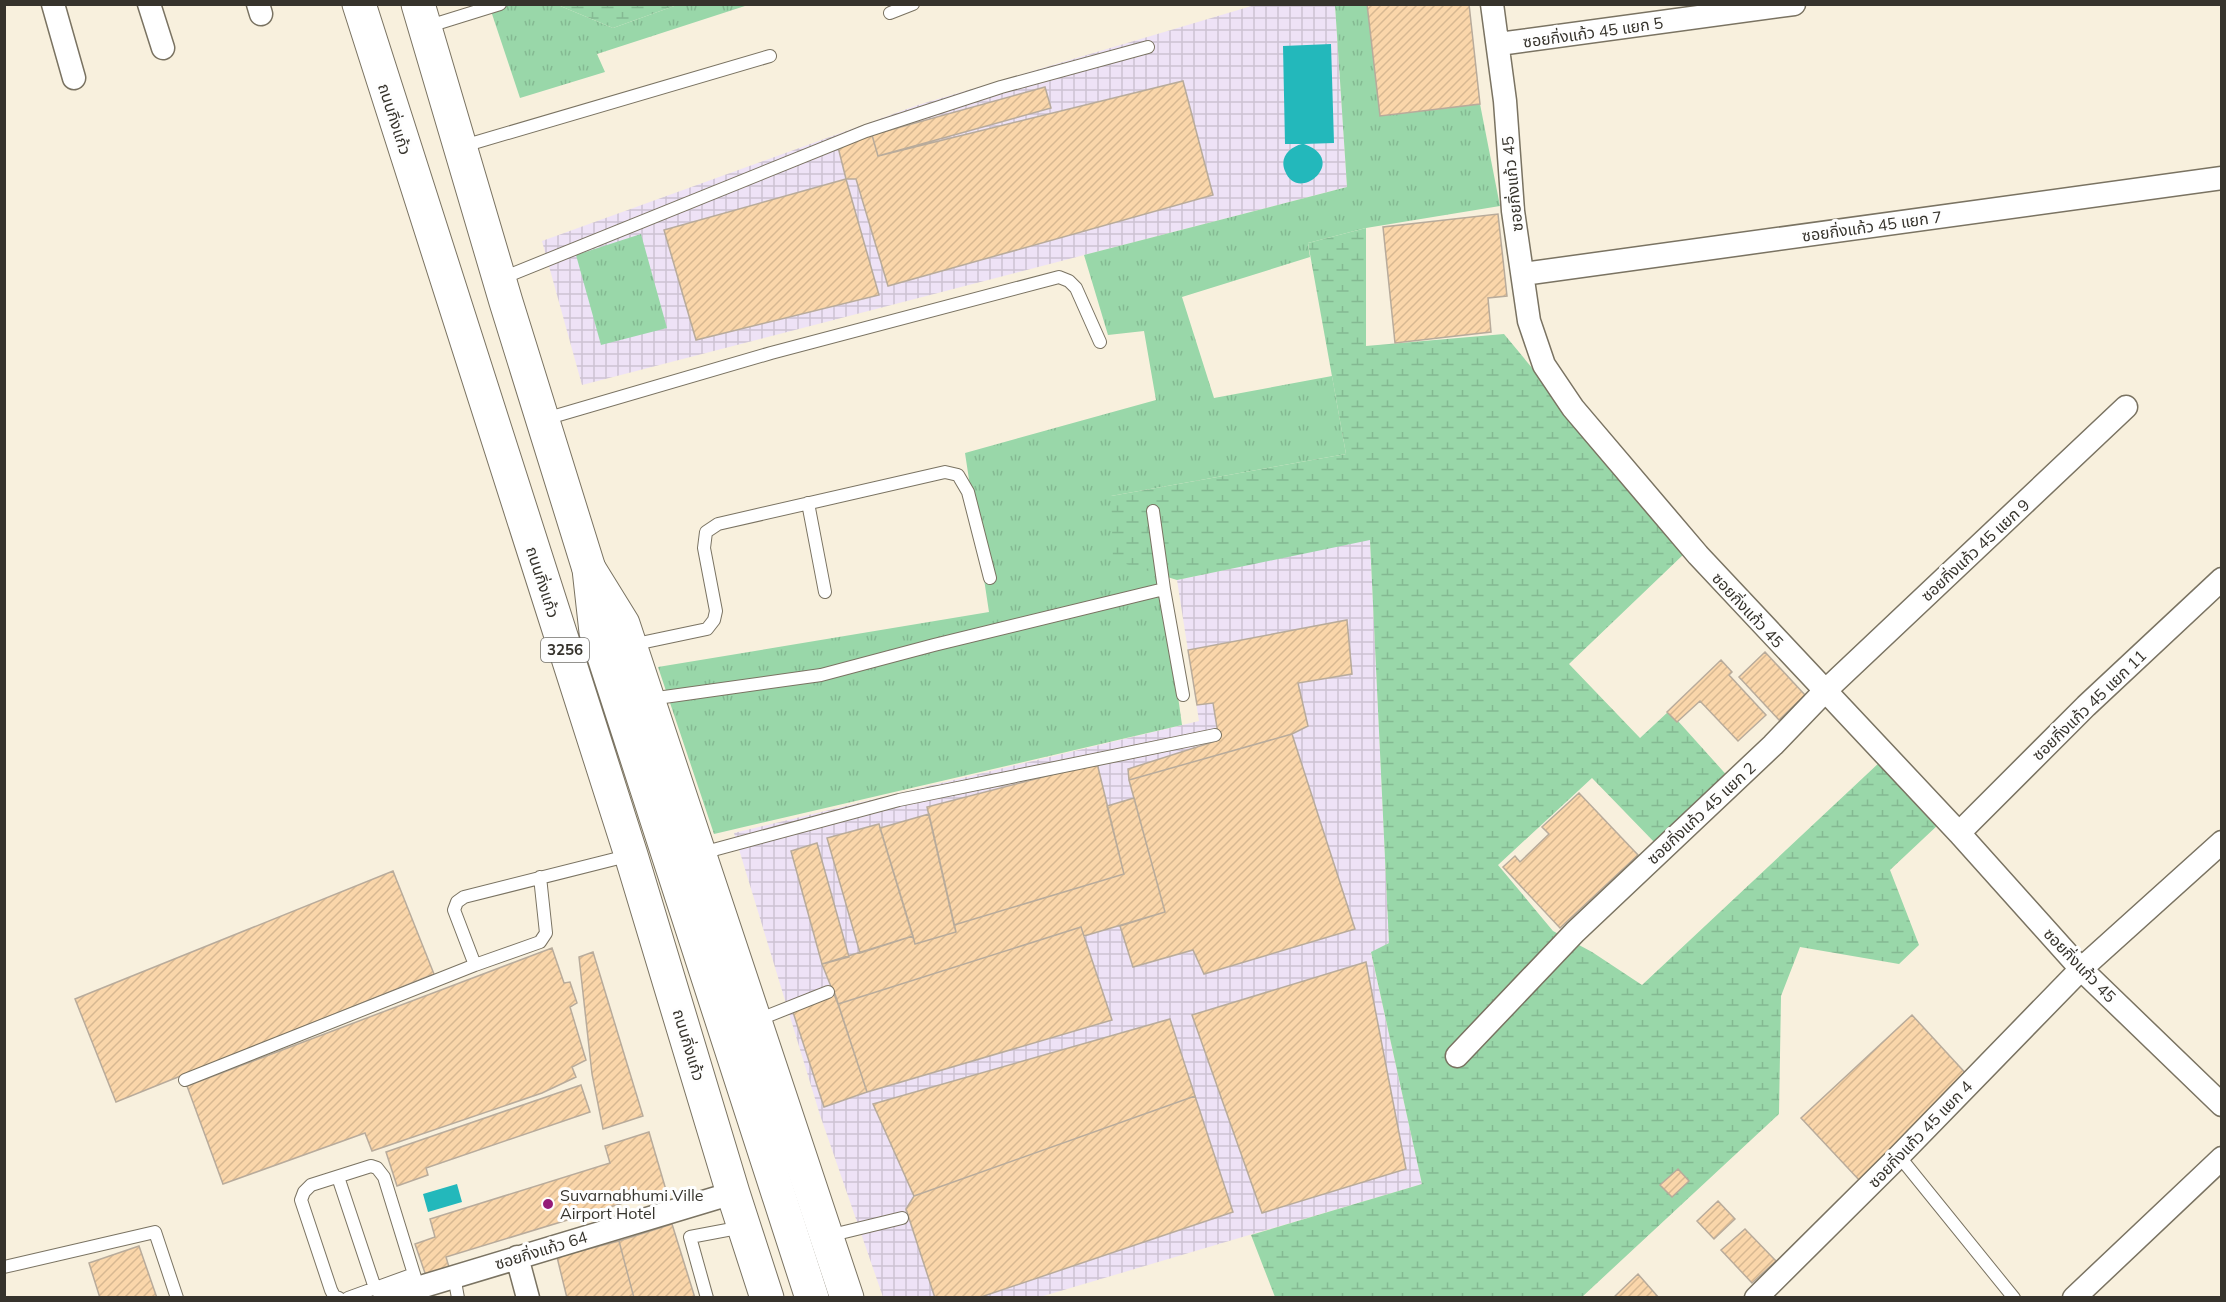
<svg xmlns="http://www.w3.org/2000/svg" width="2226" height="1302" font-family="Mulish,'Noto Sans Thai',sans-serif">
	<defs>
		<pattern id="industrial-grid" width="8" height="8" patternUnits="userSpaceOnUse" patternTransform="scale(1.5)"><rect width="8" height="8" fill="#eee2f6"/><path d="M0 4h8M4 0v8" fill="none" stroke="#cdc2d3"/></pattern>
		<pattern id="grass-tufts" width="24" height="20" patternUnits="userSpaceOnUse" patternTransform="scale(1.5)"><rect width="24" height="20" fill="#99d7a9"/><path d="M3 7l-1-3M5 7V3M7 7l1-3M15 17l-1-3M17 17v-4M19 17l1-3" fill="none" stroke="#84b992"/></pattern>
		<pattern id="wetland-marsh" width="20" height="14" patternUnits="userSpaceOnUse" patternTransform="scale(1.5)"><rect width="20" height="14" fill="#99d7a9"/><path d="M1 5h8M5 5V1M11 12h8M15 12V8" fill="none" stroke="#84b992"/></pattern>
		<pattern id="building-hatch" width="6" height="6" patternUnits="userSpaceOnUse" patternTransform="scale(1.5)"><rect width="6" height="6" fill="#fad6aa"/><path d="M-1 1l2-2M0 6l6-6M5 7l2-2" fill="none" stroke="#d7b892"/></pattern>
	</defs>
	<rect width="100%" height="100%" fill="#f8f0dd"/>
	<path fill="url(#industrial-grid)" d="M1255 5H1335L1347 187 582 385 542 241 918 105Z
		M1370 539 1389 943 1371 953 1422 1184 1040 1297H883L820 1115 734 833 1199 721 1177 580Z"/>
	<path fill="url(#grass-tufts)" d="M489 5H558L613 28 677 5H748L597 54 605 72 520 98Z
		M1335 5H1367L1480 104 1500 206 1366 228 1308 243 1310 257 1182 297 1214 398 1332 376 1346 454 1111 496 1161 575 1182 725 714 834 658 667 989 612 965 453 1156 400 1144 331 1108 335 1084 255 1347 187Z
		M641 234 667 328 601 345 576 255Z"/>
	<path fill="url(#wetland-marsh)" d="M558 5 677 4V5L613 28Z
		M1366 228V346L1504 334 1685 553 1569 664 1640 738 1669 711 1731 780 1657 845 1592 778 1498 865 1553 931 1592 952 1642 985 1881 761 1939 824 1890 870 1919 945 1899 964 1800 947 1781 996 1779 1114 1582 1297H1275L1251 1235 1422 1184 1371 952 1389 943 1370 540 1177 580 1113 560 1111 496 1346 454 1308 243Z"/>
	<path fill="#23b8bb" d="M1331 44 1334 143 1304 144C1350 160 1298 205 1285 171 1279 157 1290 147 1302 144H1285L1283 46Z
		M457 1184 462 1202 428 1212 423 1194Z"/>
	<path fill="url(#building-hatch)" stroke="#b8ab9b" stroke-width="1.5" d="M1367 4H1469L1480 104 1380 116Z
		M1183 81 1213 195 888 286 856 179H846L838 147 872 135 878 156Z
		M1045 87 1051 108 878 156 872 135Z
		M846 179 879 295 696 340 664 230Z
		M1498 214 1507 296 1488 298 1491 332 1395 343 1383 227Z
		M1347 620 1352 674 1298 683 1308 726 1292 734 1129 780 1128 769 1219 740 1213 703 1197 705 1188 650Z
		M1765 652 1805 695 1779 720 1739 677Z
		M1721 660 1732 672 1729 675 1766 715 1738 741 1700 701 1677 722 1667 712Z
		M1292 734 1355 929 1204 974 1193 950 1133 967 1120 926 1165 912 1129 780Z
		M1097 763 1124 874 954 925 927 807Z
		M1579 793 1638 855 1560 928 1503 867 1515 856 1520 862 1549 834 1542 827Z
		M1134 798 1165 912 1084 936 1081 927 838 1004 822 964 913 936 915 944 956 932 954 925 1124 874 1107 806Z
		M929 814 956 932 915 944 880 828Z
		M879 824 913 936 860 953 827 838Z
		M817 843 849 957 822 964 791 851Z
		M393 871 434 974 116 1102 75 999Z
		M1081 927 1112 1020 867 1092 838 1004Z
		M552 948 564 983 570 982 577 1003 570 1007 586 1060 572 1067 576 1077 542 1093 372 1151 365 1133 223 1184 187 1086Z
		M593 952 643 1116 603 1129 592 1074 579 957Z
		M1366 962 1406 1169 1262 1213 1192 1015Z
		M835 994 867 1092 824 1107 792 1009Z
		M1912 1015 1970 1078 1860 1181 1801 1118Z
		M1170 1019 1195 1096 914 1196 873 1104Z
		M581 1085 590 1112 426 1168 428 1175 397 1186 386 1152Z
		M1195 1096 1233 1212 978 1298H935L906 1209 914 1196Z
		M649 1132 666 1190 446 1257 449 1267 426 1276 415 1244 435 1237 430 1219 610 1163 605 1146Z
		M1678 1169 1689 1181 1672 1197 1660 1185Z
		M1718 1201 1735 1219 1714 1239 1697 1221Z
		M672 1224 695 1298H634L619 1241Z
		M1745 1229 1776 1261 1752 1283 1721 1250Z
		M619 1241 634 1298H567L557 1257Z
		M139 1246 157 1298H100L89 1263Z
		M1638 1274 1659 1298H1613Z"/>
	<g fill="none" stroke-linecap="round" stroke-linejoin="round">
		<g stroke="#7a7362" stroke-width="14">
			<path id="lane" d="M890 13 913 4
				M426 27 500 4
				M460 147 770 56
				M500 279 866 131 1001 87 1148 47
				M545 419 771 353 1059 277 1069 281 1076 288 1100 342
				M808 503 825 592
				M1153 511 1164 589 1183 695
				M631 645 707 629 714 620 716 611 704 548 706 532 718 524 945 472 958 475 968 492 990 578
				M650 699 821 675 934 645 1164 589
				M702 853 899 800 1215 735
				M475 965 454 910 457 902 464 897 631 855
				M755 1021 828 992
				M185 1080 475 965 540 942 546 933 540 877
				M1899 1156 2014 1298
				M338 1177 375 1288
				M828 1236 902 1218
				M4 1267 155 1232 177 1298
				M454 1276 458 1298
				M339 1298 334 1296 331 1290 301 1200 304 1192 311 1185 371 1166 377 1168 384 1177 418 1287
				M348 1298 414 1274
				M707 1298 690 1237 743 1227"/>
		</g>
		<g stroke="#7a7362" stroke-width="25">
			<path id="street" d="M53 4 74 78
				M149 4 163 48
				M258 4 261 14
				M1492 4 1505 101 1513 211 1529 321 1544 365 1573 408 1698 555 1959 833 2081 969 2222 1105
				M1499 44 1794 4
				M1523 274 2222 178
				M1959 833 2086 706 2222 579
				M1457 1056 1575 932 1773 745 1824 692 2126 407
				M517 1257 528 1298
				M384 1298 733 1193
				M1756 1298 1899 1156 2081 969 2222 842
				M2074 1298 2222 1158"/>
		</g>
		<g stroke="#7a7362" stroke-width="35">
			<path id="secondary" d="M589 569 623 624 847 1298"/>
		</g>
		<g stroke="#7a7362" stroke-width="35">
			<path id="primary" d="M359 4 631 855 733 1193 767 1298
				M418 4 506 302 589 569 596 632 812 1298"/>
		</g>
		<use href="#lane" stroke="#fff" stroke-width="12"/>
		<use href="#street" stroke="#fff" stroke-width="22"/>
		<use href="#secondary" stroke="#fff" stroke-width="33"/>
		<use href="#primary" stroke="#fff" stroke-width="33"/>
	</g>
	<circle fill="#951b77" stroke="#fefefe" stroke-width="2" cx="548" cy="1204" r="6"/>
	<g text-anchor="middle" stroke-width="6" stroke-linejoin="round" paint-order="stroke">
		<rect fill="#fefefe" stroke="#72706b" stroke-width="1.5" x="541" y="638" width="48" height="24" rx="4.5"/>
		<g font-size="15" font-weight="bold" fill="#36332c">
			<text x="565" y="655">3256</text>
		</g>
		<g font-size="16" fill="#36332c" stroke="#fefefe">
			<text transform="translate(1593 32) rotate(-8)" y="6">ซอยกิ่งแก้ว 45 แยก 5</text>
			<text transform="translate(395 119) rotate(72)" y="6">ถนนกิ่งแก้ว</text>
			<text transform="translate(1512 184) rotate(-96)" y="6">ซอยกิ่งแก้ว 45</text>
			<text transform="translate(1872 226) rotate(-8)" y="6">ซอยกิ่งแก้ว 45 แยก 7</text>
			<text transform="translate(1975 550) rotate(-43)" y="6">ซอยกิ่งแก้ว 45 แยก 9</text>
			<text transform="translate(543 582) rotate(72)" y="6">ถนนกิ่งแก้ว</text>
			<text transform="translate(1748 610) rotate(47)" y="6">ซอยกิ่งแก้ว 45</text>
			<text transform="translate(2089 705) rotate(-44)" y="6">ซอยกิ่งแก้ว 45 แยก 11</text>
			<text transform="translate(1701 813) rotate(-43)" y="6">ซอยกิ่งแก้ว 45 แยก 2</text>
			<text transform="translate(2080 965) rotate(46)" y="6">ซอยกิ่งแก้ว 45</text>
			<text transform="translate(689 1045) rotate(73)" y="6">ถนนกิ่งแก้ว</text>
			<text transform="translate(1920 1134) rotate(-46)" y="6">ซอยกิ่งแก้ว 45 แยก 4</text>
			<text transform="translate(541 1250) rotate(-17)" y="6">ซอยกิ่งแก้ว 64</text>
		</g>
		<g font-size="16" fill="#36332c" stroke="#fefefe" text-anchor="start">
			<text x="560" y="1201">Suvarnabhumi Ville<tspan x="560" dy="18">Airport Hotel</tspan></text>
		</g>
	</g>
	<rect width="2226" height="1302" fill="none" stroke="#36332c" stroke-width="12"/>
</svg>
